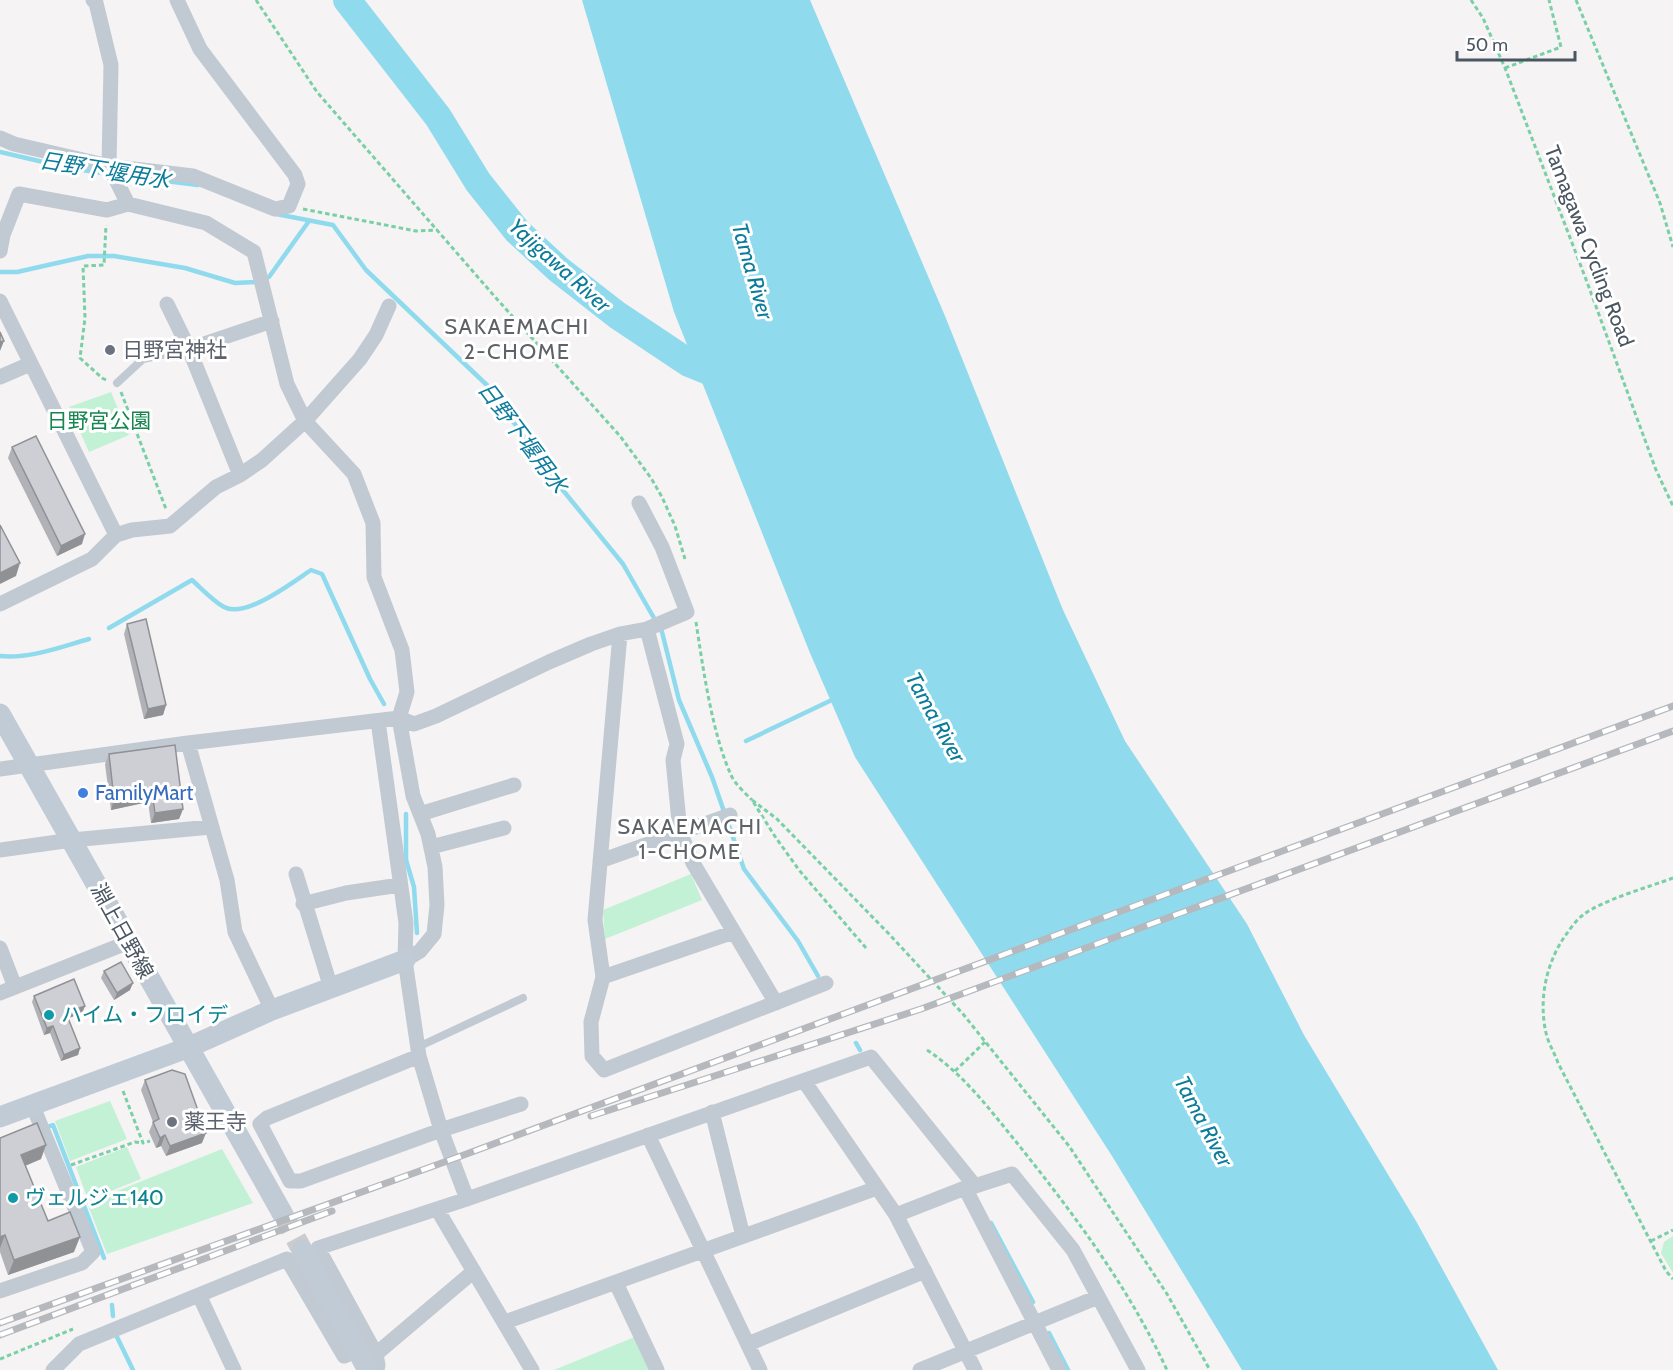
<svg xmlns="http://www.w3.org/2000/svg" width="1673" height="1370" font-family="Cabin,'Noto Sans JP',sans-serif">
	<rect width="100%" height="100%" fill="#f5f3f3"/>
	<path fill="#c3f1d5" d="M111 392 129 435 89 452 69 407Z
		M691 874 702 900 605 939 603 910Z
		M110 1101 127 1139 70 1161 55 1121Z
		M127 1147 141 1179 88 1200 76 1167Z
		M222 1149 253 1203 107 1254 87 1203Z
		M1673 1236V1273L1661 1253 1664 1242Z
		M637 1336 653 1370H554Z"/>
	<path fill="#90daee" d="M582 0H810L945 316 1063 610 1125 741 1247 924 1304 1035 1416 1221 1498 1370H1242L1112 1156 855 757 810 653 674 312Z"/>
	<g fill="none" stroke-linecap="round" stroke-linejoin="round">
		<path stroke="#90daee" stroke-width="4.5" d="M0 152 69 168 109 174
			M117 175 198 185
			M276 214 333 225 366 270 491 389 544 467 623 564 662 632 679 700 712 777 744 869 798 941 818 976
			M0 272H17L88 256H114L185 268 235 283 255 282 269 277 309 221
			M109 628 192 580C202 589 213 601 224 607 245 619 293 582 311 570L322 574 370 679 384 704
			M0 656C30 659 60 647 89 639
			M746 741 836 698
			M406 814V860L414 887 417 933
			M856 1043 860 1050
			M45 1128 53 1125 104 1258
			M991 1223 1033 1302
			M112 1305 113 1316
			M1049 1333 1068 1370
			M117 1337 133 1370"/>
		<path stroke="#90daee" stroke-width="28" d="M347 0 438 117 478 182 517 231 558 269 617 315 689 363 731 380"/>
		<path stroke="#caccce" stroke-width="21" stroke-dasharray="21 10" stroke-linecap="butt" d="M281 1211 302 1250"/>
		<path stroke="#7ad0a6" stroke-width="3" stroke-dasharray="4.5 3" stroke-linecap="butt" d="M256 0 317 92 496 298 620 436 651 478 662 497 675 526 685 559
			M1471 0 1483 18 1505 68 1587 282 1656 470 1673 506
			M1576 0 1660 203 1673 247
			M1505 68 1561 47 1549 0
			M303 209 416 231 437 230
			M106 380 102 378 80 358 85 318 83 266 104 265 106 225
			M121 392 166 509
			M696 622C703 668 712 733 731 775 735 784 745 793 752 800
			M1673 878C1649 887 1602 900 1583 915 1576 920 1570 929 1565 936 1545 965 1538 1003 1547 1037 1550 1046 1555 1054 1558 1063L1666 1271 1673 1279
			M866 948 799 870 776 838 752 800 777 819 889 934 963 1014 1069 1146 1167 1294 1210 1370
			M927 1050C962 1073 987 1106 1013 1138 1071 1210 1128 1286 1167 1370
			M955 1071 985 1042
			M123 1091 143 1143 150 1141
			M71 1165 135 1142 143 1143
			M1651 1241 1673 1230
			M0 1359 73 1329"/>
		<path stroke="#c1cad2" stroke-width="8" d="M117 383 143 359 189 349
			M418 1047 523 998"/>
		<path stroke="#c1cad2" stroke-width="15" d="M0 138 14 144 109 166 193 176 275 209 289 206 298 184 295 175 200 49 177 0
			M0 251 3 235 19 194 107 210 128 204
			M0 301 116 535
			M167 304 189 349 240 475
			M189 349 272 321
			M0 377 30 364
			M0 604 92 559 116 535 132 530 170 526 216 487 240 475 262 460 305 421 360 359 376 335 389 306
			M647 629 677 744 673 760 680 832 693 863 776 1003
			M620 634 595 920 603 977 591 1022 592 1056 604 1070 826 983
			M399 718 414 724 436 716 549 662 591 644 620 634 647 629 687 612 662 547 639 503
			M399 718 413 796 428 834 435 867 437 905 434 934 420 951 405 960
			M378 721 406 923 405 960 419 1056 441 1130 467 1199
			M188 743 227 880 235 932 272 1010
			M0 769 188 743 399 718 407 692 402 650 374 577 373 523 354 474 305 421 287 384 254 252 206 223 128 204 109 166 111 65 96 3 93 0
			M420 814 514 785
			M431 847 504 828
			M0 850 72 840 211 827
			M600 861 730 815
			M296 874 331 988
			M303 904 346 893 400 885
			M0 948 15 987
			M603 977 734 932
			M0 993 129 942
			M419 1056 267 1118 260 1124 290 1181H301L441 1130 521 1104
			M804 1081 896 1215 975 1370
			M712 1112 743 1236
			M648 1135 760 1370
			M965 1188 1059 1370
			M437 1209 532 1370
			M896 1215 965 1188 975 1186
			M616 1283 657 1370
			M0 1291 82 1263 93 1252 32 1104
			M199 1295 234 1370
			M505 1322 877 1188
			M748 1344 925 1271
			M376 1354 474 1271
			M53 1370 79 1344 287 1259 344 1356 358 1350
			M377 1370 378 1365 376 1354 318 1248 467 1199 871 1057 975 1186 1012 1174 1073 1250 1138 1370
			M920 1370 1098 1297"/>
		<path stroke="#c1cbd6" stroke-width="21" d="M0 714 281 1211
			M0 1117 187 1048 272 1010 405 960
			M302 1250 368 1370"/>
		<g stroke="#b5b8bd" stroke-width="7">
			<path id="rail" d="M591 1116 921 1009 1673 731
				M0 1323 461 1156 1673 706
				M0 1335 332 1211"/>
		</g>
		<use href="#rail" stroke="#fff" stroke-width="4.5" stroke-dasharray="14" stroke-linecap="butt"/>
	</g>
	<path fill="#b0b2b7" d="M12 447 82 544 57 556 8 458Z
		M127 624 166 705 163 715 144 719 124 634Z
		M109 754 183 809 179 819 151 823 148 802 111 810 105 764Z
		M104 971 130 990 114 1000 101 978Z
		M34 996 85 1006 82 1013 68 1018 80 1048 78 1055 61 1061 50 1033 44 1035 32 1002Z
		M145 1080 202 1143 166 1156 161 1146 156 1148 149 1132 153 1122 141 1090Z
		M0 1138 41 1159 25 1166 48 1221 74 1252 8 1275 0 1252Z"/>
	<path fill="#909195" d="M4 341 0 351V342Z
		M85 534 82 544 57 556 61 546Z
		M20 563 16 576 0 584V573Z
		M166 705 163 715 144 719 148 709Z
		M152 792 148 802 111 810 114 799Z
		M183 809 179 819 151 823 155 813Z
		M133 983 130 990 114 1000 117 993Z
		M85 1006 82 1013 64 1020 66 1013Z
		M53 1026 50 1033 44 1035 47 1028Z
		M80 1048 78 1055 61 1061 64 1055Z
		M206 1133 202 1143 166 1156 170 1146Z
		M165 1135 161 1146 156 1148 160 1138Z
		M46 1145 41 1159 15 1170 21 1155Z
		M5 1235 0 1248V1237Z
		M80 1237 74 1252 8 1275 14 1260Z"/>
	<path fill="#cdcfd5" stroke="#909195" stroke-width="1.5" d="M0 332 4 341 0 342Z
		M36 436 85 534 61 546 12 447Z
		M0 525 20 563 0 573Z
		M146 619 166 705 148 709 127 624Z
		M175 745 183 809 155 813 152 792 114 799 109 754Z
		M121 962 133 983 117 993 104 971Z
		M74 979 85 1006 66 1013 80 1048 64 1055 53 1026 47 1028 34 996Z
		M172 1070 185 1074 206 1133 170 1146 165 1135 160 1138 153 1122 159 1119 145 1080Z
		M37 1123 46 1145 21 1155 48 1221 70 1212 80 1237 14 1260 5 1235 0 1237V1138Z"/>
	<g fill="#6b7280" stroke="#fff" stroke-width="2">
		<circle cx="110" cy="350" r="6"/>
		<circle cx="172" cy="1122" r="6"/>
	</g>
	<circle fill="#3f7fe0" stroke="#fff" stroke-width="2" cx="83" cy="793" r="6"/>
	<g fill="#0f9aa8" stroke="#fff" stroke-width="2">
		<circle cx="49" cy="1015" r="6"/>
		<circle cx="13" cy="1198" r="6"/>
	</g>
	<g text-anchor="middle" stroke-width="6" stroke-linejoin="round" paint-order="stroke">
		<g font-size="21" fill="#4a5661" stroke="#fff">
			<text transform="translate(1589 246) rotate(69)" y="7">Tamagawa Cycling Road</text>
			<text transform="translate(122 931) rotate(61)" y="7">淵上日野線</text>
		</g>
		<g font-size="21" fill="#5b616d" stroke="#fff" text-anchor="start">
			<text x="122" y="357">日野宮神社</text>
			<text x="184" y="1129">薬王寺</text>
		</g>
		<g font-size="21" fill="#17864f" stroke="#fff">
			<text x="99" y="428">日野宮公園</text>
		</g>
		<g font-size="21" fill="#366cbe" stroke="#fff" text-anchor="start">
			<text x="95" y="800">FamilyMart</text>
		</g>
		<g font-size="21" fill="#0d838f" stroke="#fff" text-anchor="start">
			<text x="61" y="1022">ハイム・フロイデ</text>
			<text x="25" y="1205">ヴェルジェ140</text>
		</g>
		<g font-size="22" font-style="italic" fill="#0c7c9b" stroke="#fff">
			<text transform="translate(105 170) rotate(9)" y="8">日野下堰用水</text>
			<text transform="translate(560 265) rotate(42)" y="8">Yajigawa River</text>
			<text transform="translate(753 271) rotate(74)" y="8">Tama River</text>
			<text transform="translate(523 437) rotate(53)" y="8">日野下堰用水</text>
			<text transform="translate(936 717) rotate(61)" y="8">Tama River</text>
			<text transform="translate(1204 1121) rotate(62)" y="8">Tama River</text>
		</g>
		<g font-size="22" letter-spacing="1.5" fill="#5f6368" stroke="#fff">
			<text x="517" y="334">SAKAEMACHI<tspan x="517" dy="25">2-CHOME</tspan></text>
			<text x="690" y="834">SAKAEMACHI<tspan x="690" dy="25">1-CHOME</tspan></text>
		</g>
	</g>
	<path d="M1457 51v9h118v-9" fill="none" stroke="#4a5661" stroke-width="3"/>
	<text x="1466" y="51" font-size="18" fill="#4a5661" stroke="#ffffff" stroke-width="4.5" paint-order="stroke">50 m</text>
</svg>
